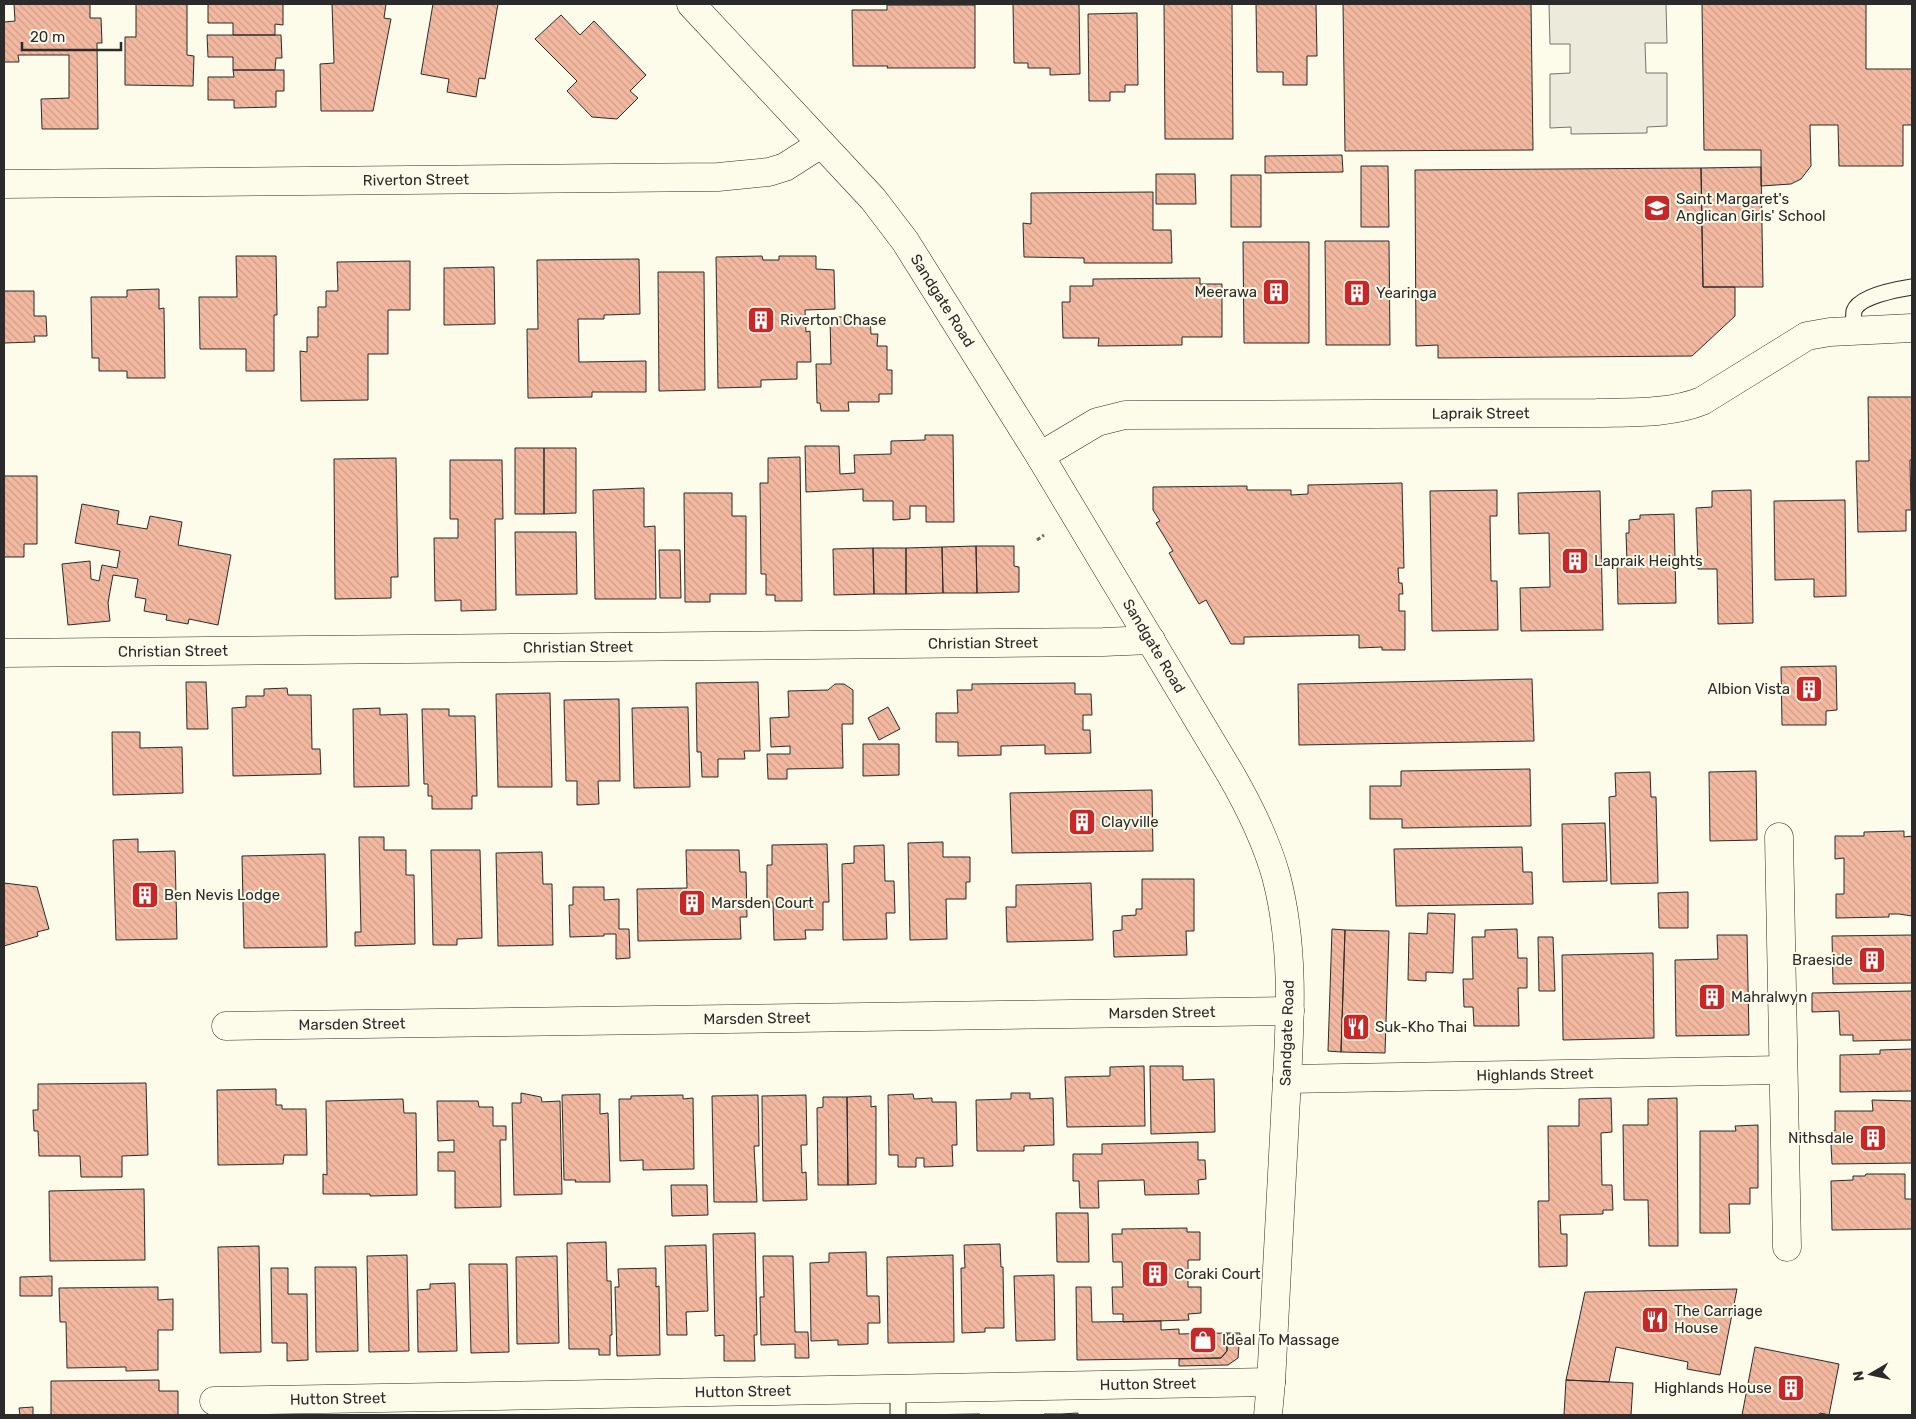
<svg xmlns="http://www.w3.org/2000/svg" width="1916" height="1419" font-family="Rubik,sans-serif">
	<defs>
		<pattern id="building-back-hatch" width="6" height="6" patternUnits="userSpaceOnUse" patternTransform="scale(1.25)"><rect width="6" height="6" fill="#f2b8a0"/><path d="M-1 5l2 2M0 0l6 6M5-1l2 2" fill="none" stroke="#d09e8a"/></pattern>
	</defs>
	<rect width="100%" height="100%" fill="#fdfbea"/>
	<path fill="#ecebdb" stroke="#74746e" d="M1549 4H1666L1667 43H1645L1646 73H1667V126L1647 127V133L1571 134V127L1550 128V74L1570 73V44H1550Z"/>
	<path fill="url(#building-back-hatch)" stroke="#2b2b2b" d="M14 4H90V18H101L102 43H97L98 129H42L41 99 69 98V55H18L19 62H4V22L15 21Z
		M136 4H187V55L194 56 193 86 125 85V37H136Z
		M208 4H283V25L275 24V35H233V23H208Z
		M332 4H386L384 18 391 19 373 111H321L320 64 334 63Z
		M433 4H498L485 79 479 78 476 97 447 92 449 79 421 74Z
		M1013 4H1079L1080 74 1050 75V68H1028V63H1014Z
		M1164 4H1232L1233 139H1165Z
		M1256 4H1316L1317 56H1307V85H1283V72H1257Z
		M1343 4H1531L1533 150 1345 151Z
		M1702 4H1866V69H1912V125H1903V166H1839L1838 125H1810L1811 166 1801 179 1791 184 1761 186V150H1704Z
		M887 5H975V68H887L888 66H853L852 10H887Z
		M1137 13 1138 85H1125V92H1110V101H1089L1088 14Z
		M561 15 580 35 594 21 646 75 630 91 638 98 617 119 592 117 567 91 577 81 535 39Z
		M207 35H281L282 58H276L275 70H233V57H208Z
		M233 70H284V91H276V107L234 108V100H208V77H234Z
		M1342 155 1343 172 1265 173V156Z
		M1361 166H1388L1389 227H1361Z
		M1761 167 1763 287H1703L1701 168Z
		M1701 168 1703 287H1735V316L1692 356 1438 358V345L1416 346 1415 170Z
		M1156 174H1195L1196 204H1156Z
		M1231 175H1261V227H1231Z
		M1153 192V230H1171L1172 263H1084V258L1024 257 1023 223 1031 224V193Z
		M1325 241H1389L1390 345H1326Z
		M1243 242H1309V343H1244Z
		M236 256H276L277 315H274V371H246V349H200L199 297H237Z
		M762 256 763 260H779V256H816V269L834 270 835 309 805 310 806 332 810 331 811 362H797V379L761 380V387L718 388 716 257Z
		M639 259 640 314 604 315V319H578L579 362 646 361V392H592V397L528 398 527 329H538L537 260Z
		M410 261V310H388V354H368V400L301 401 300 351 307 352V337H318V307H326V291H338L337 262Z
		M494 267 495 324 444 325V268Z
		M658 272H704L705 390 659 391Z
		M1200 278V284H1222V337H1182V345L1098 346 1099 338H1063L1062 302H1070V286H1093V279Z
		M159 289V309L164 308 165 378H127V371H99V358H92L91 297H127V290Z
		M4 291H34V316H46L47 336H34L35 342 4 343Z
		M830 317H870L871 334H878L877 346H887V370H892V394H879V402H848L849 411H821L820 403H817L816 364H831Z
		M1868 397H1912V460H1910L1911 510H1906V531L1858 532 1856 461H1869Z
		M925 435H953L954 522H926V506H910V519L893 520V501H863V489L806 492 805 446H839L840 474 855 473 854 455 891 454V441L925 440Z
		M515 448H544V514H515Z
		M544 448H576V513L544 514Z
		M800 457 802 601H775V595H766V574H761L760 483H768V458Z
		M396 458 398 577H391V598L335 599 334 459Z
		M450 460H502L503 519H495L496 610 461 611V600L435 601 434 538H458V519H450Z
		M4 476H37V544H24V557H4Z
		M1402 483 1404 568H1398L1399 583H1402L1403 594H1399V611H1405V650H1382V647L1359 648V635L1244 637V644H1231L1206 600 1199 604 1169 553 1173 551 1156 523 1160 521 1153 510V487L1247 486V490H1291V495L1308 494V485Z
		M644 488V527L655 526 656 599H595L593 490Z
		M1497 490V516H1490L1491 581H1497L1498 630 1432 631 1430 491Z
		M1751 490 1753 623 1718 624 1717 569H1698L1696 508 1712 507V491Z
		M1600 491 1603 630 1521 631 1520 588 1550 587 1549 533 1519 534 1518 493Z
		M684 493H732V516H746V594H710V602H685Z
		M1845 500 1846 596 1814 597V579L1775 580 1774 501Z
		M82 504 119 511 117 524 147 529 150 516 182 522 178 545 231 555 218 625 189 619 188 624 166 620 167 615 144 611 146 599 135 597 138 579 113 575 108 603 110 621 68 625 62 564 90 561 91 579 99 581 102 565 117 568 120 551 75 543Z
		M1674 514 1676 603 1618 604 1617 562H1627L1626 533H1629V520L1640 519V515Z
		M515 532H576L577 594 516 595Z
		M976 546 977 593H943L942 547Z
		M976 546H1014V566L1019 567V592L977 593Z
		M942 547 943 593 906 594V548Z
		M873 548 874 594 834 595 833 549Z
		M873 548H906V594H874Z
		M659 550H680L681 598H660Z
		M1836 666 1837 710 1826 711V725H1782L1781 667Z
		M1532 679 1534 741 1299 745 1298 684Z
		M186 682H206L208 729H187Z
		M758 682 760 751H744L745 759H718V777H702L701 752H697L696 683Z
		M1075 683V694H1091L1092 715H1083V730H1090L1091 753 1045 754V745L1001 746V755L958 756V742H936V713H958L957 690H972V684Z
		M835 684H844L853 690V724H842L843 768 787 769V779H768L767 754H790V746L771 747 770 718 789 717 788 691 828 690Z
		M287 688 288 695H311L312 749H320L321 774 233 776 232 708 246 707V696H264V689Z
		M550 693 552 787H498L496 694Z
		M619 699 620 781H598L599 804 577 805V781H566L564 700Z
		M688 707 690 787 634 788 632 708Z
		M888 707 900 729 879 740 868 718Z
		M380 708V715L407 714 409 786 354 787 353 709Z
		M422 709H449V716H475L477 796H472V809H432V796H428V784H424Z
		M112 732H140V748L182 747 183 793 113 795Z
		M863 744H899V775L863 776Z
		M1530 769 1531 826 1402 828V819H1370V786H1401V771Z
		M1756 771 1757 840 1710 841 1709 772Z
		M1650 772 1651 797H1656L1658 883 1611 884 1609 797 1616 796 1615 773Z
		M1152 790 1153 851 1012 853 1010 793Z
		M1605 823 1607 881 1563 882 1562 824Z
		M1904 831V837L1912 836V916L1899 914H1889V917L1836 918V894H1844V858L1835 859V836H1864V832Z
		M359 837H384V850H406V875H414L415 944 355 946V932H361Z
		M138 839V852L175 851 177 939 116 940 113 840Z
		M943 842V857H970V882H966V899H946L947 939 910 940 908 843Z
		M827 844 829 902H823V930H805L806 939 774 940 773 902H767V865H772V845Z
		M884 845 885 881H894L895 913H886L887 939 843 940 842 864 854 863V846Z
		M1522 847 1523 872H1532L1533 904 1396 906 1394 849Z
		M431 850H480L482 938 457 939V945H433Z
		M686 850H739L740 872H746L747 917H740L741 939 638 941 637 889 687 888Z
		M542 852 543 884H552L553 945 498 946 496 853Z
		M325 854 327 947 244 948 242 856Z
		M1142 879H1194V931H1186L1187 955 1114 957 1113 931 1122 930V916L1136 915V909H1142Z
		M4 883 37 887 49 929 37 932 38 936 4 946Z
		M1091 883 1093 940 1007 942 1006 907H1016V885Z
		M573 887H604V900L619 899V929H629L630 958 616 959V934H604V936L570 937 569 905H573Z
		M1688 892V928H1659L1658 893Z
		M1428 913 1455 914 1453 973 1426 972V981L1408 980 1409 933 1427 934Z
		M1332 929 1345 930 1341 1052 1328 1051Z
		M1517 929 1518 958H1527V988H1518L1519 1026H1474L1473 1007H1464L1463 979H1473L1472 937H1485V930Z
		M1345 930 1389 931 1385 1053 1341 1052Z
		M1717 935H1747L1749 1035 1676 1036 1675 960 1718 959Z
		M1912 935V983L1833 984 1832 936Z
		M1538 937H1553L1555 991H1539Z
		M1653 953 1654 1038 1563 1040 1562 955Z
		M1912 991V1040L1853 1041V1035H1840L1839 1011 1812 1012V993Z
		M1912 1049V1091L1840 1092V1055L1880 1054V1050Z
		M1144 1066 1145 1126 1067 1127 1065 1077 1110 1076V1067Z
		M1150 1066H1183V1080L1214 1079 1215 1132 1151 1134Z
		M146 1083 148 1155 122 1156V1177H81L80 1156H39L38 1131H34L33 1110H38V1084Z
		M276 1089V1105H282V1109H306L307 1155H284L283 1164 218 1165 217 1090Z
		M521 1093 541 1097 542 1102 560 1101 562 1194 514 1195 512 1103H521Z
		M1011 1093H1030V1099L1053 1098 1054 1145 1024 1146V1151H977L976 1100 1011 1099Z
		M600 1094V1114L608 1113 610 1182H575L576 1180H564L562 1095Z
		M913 1094 914 1099 932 1098V1102H956L957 1145H952L953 1166 924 1167V1158H916V1167H898V1155H889L888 1095Z
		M683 1095V1099L693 1098 694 1169 643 1170V1160L620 1161 619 1099H631V1096Z
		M758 1095 759 1146H754L757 1202H714L712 1096Z
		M806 1095 807 1145H801L802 1173 806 1172 807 1200 763 1201 762 1096Z
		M871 1096V1107L876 1106V1184L848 1185 847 1097Z
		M823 1097H847L848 1185H818L817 1108 823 1107Z
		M1611 1098 1612 1132 1601 1133 1602 1185H1612L1613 1210H1603V1214L1560 1215 1561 1234H1567V1266L1539 1267 1538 1201H1549L1548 1126H1579V1099Z
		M1677 1098 1678 1246H1649L1648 1200H1624L1623 1125H1648V1099Z
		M403 1099 404 1113H416L417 1195 370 1196V1194H323V1174L327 1175 326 1101Z
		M1872 1100 1912 1101V1163L1832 1164 1831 1145 1833 1144V1131H1835V1111H1873Z
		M437 1101H478L479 1107H493V1126H506V1140H500L501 1207 455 1208V1171H438V1152H454V1140L438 1141Z
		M1758 1125V1188H1750V1204H1729L1730 1233H1700V1131H1736L1735 1126Z
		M1198 1142V1160H1205L1206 1179 1198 1180 1199 1194 1145 1195 1144 1180 1098 1181 1099 1208H1080L1079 1181H1073V1154H1102V1144Z
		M1866 1174H1905V1199H1912V1229L1832 1230 1831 1181 1853 1180V1176H1865Z
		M671 1185H707L708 1215 672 1216Z
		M144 1189 145 1260 50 1261 49 1191Z
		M1056 1213H1088L1089 1262H1057Z
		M1187 1228V1232H1200V1260H1188V1287H1201V1313L1188 1314 1189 1320 1123 1322V1314H1113L1112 1287H1123L1122 1262H1113L1112 1234H1122V1229Z
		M755 1233 757 1335H754L755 1361H724V1335L715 1336 713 1234Z
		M606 1242 607 1281H611L612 1335H610V1355H599V1349H569L567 1243Z
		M1000 1244 1001 1267H1003L1004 1328H985V1332L962 1333 961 1268H965L964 1245Z
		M706 1245 708 1311 686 1312 687 1335H667L665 1246Z
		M259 1246 261 1352 220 1353 218 1247Z
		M866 1252 867 1296H879L880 1323H868V1344L838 1345V1340L811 1341 810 1263 829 1262V1253Z
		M407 1255 409 1351 369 1352 367 1256Z
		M953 1255 954 1342 888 1343 887 1257Z
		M557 1256 559 1343 517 1344 516 1257Z
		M763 1256H793L795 1332H808L809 1358H795V1344L761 1345 760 1297H764Z
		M469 1264H507L509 1352 471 1353Z
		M315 1267H356L358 1351 316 1352Z
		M271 1268H288V1294H307L308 1360 287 1361V1343H272Z
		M656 1268V1287L659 1286 660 1355 617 1356 615 1287H619L618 1269Z
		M1054 1275 1055 1340 1016 1341 1014 1276Z
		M52 1276V1296H20V1277Z
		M455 1283 457 1351 418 1352 417 1290 430 1289V1284Z
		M158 1287V1300L173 1299V1330H158V1370L126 1371V1367L67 1368 66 1322H60L59 1288Z
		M1076 1287H1091L1092 1322 1161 1321V1330L1179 1329V1334L1227 1333V1351L1221 1358 1077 1360Z
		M1737 1289 1720 1375 1687 1369 1688 1362 1616 1347 1609 1382 1566 1380 1585 1292Z
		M1227 1333H1240L1238 1358 1228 1365 1179 1366V1359L1221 1358 1227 1351Z
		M1755 1347 1839 1364 1829 1415 1820 1413 1819 1415H1742Z
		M159 1380V1391H178V1415H51V1381Z
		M1566 1380 1633 1383 1631 1415H1564Z
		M33 1407V1415H20L19 1408Z
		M1078 1413V1415H1061V1414Z
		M980 1414V1415H915Z
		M1044 1414H1061V1415H1044Z"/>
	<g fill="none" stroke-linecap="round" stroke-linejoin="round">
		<g stroke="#2b2b2b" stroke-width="17">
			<path id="lane" d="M1854 331C1854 325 1853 317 1854 311 1859 296 1899 289 1912 287
				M898 1388V1415"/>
		</g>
		<g stroke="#2b2b2b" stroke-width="29">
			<g id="street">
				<path id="s1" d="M4 184 718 177 769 172 785 167 821 144"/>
				<path id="s2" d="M4 653 1103 642 1151 640"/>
				<path d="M1779 837 1787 1247"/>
				<path id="s3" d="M226 1026 1290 1011"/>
				<path id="s4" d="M1287 1079 1783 1070"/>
				<path id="s5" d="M214 1401 1271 1382"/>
			</g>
		</g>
		<g stroke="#2b2b2b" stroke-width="29">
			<g id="secondary">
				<path id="s6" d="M1040 456 1097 422 1125 415 1596 413C1632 412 1669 414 1702 401L1807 336 1830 332 1912 328"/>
			</g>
		</g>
		<g stroke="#2b2b2b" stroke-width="29">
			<g id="highway">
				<path id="s7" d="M691 4 873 199 905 241 1040 456 1230 773C1249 806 1266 840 1276 876 1297 955 1289 1037 1285 1117 1280 1206 1276 1294 1271 1382L1268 1415"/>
			</g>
		</g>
		<path stroke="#6a6964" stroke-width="3" stroke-dasharray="4 2.5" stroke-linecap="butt" d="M1037 540 1044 535"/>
		<use href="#lane" stroke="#fdfbea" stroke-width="15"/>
		<use href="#street" stroke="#fdfbea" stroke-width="28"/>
		<use href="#secondary" stroke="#fdfbea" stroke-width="28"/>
		<use href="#highway" stroke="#fdfbea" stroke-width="28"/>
	</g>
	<defs>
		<g id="school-square" transform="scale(1.4375)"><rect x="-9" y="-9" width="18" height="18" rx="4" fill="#c62828" stroke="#fdfbea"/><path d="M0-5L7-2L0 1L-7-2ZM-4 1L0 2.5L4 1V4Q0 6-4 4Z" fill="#fff"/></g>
		<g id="building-square" transform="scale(1.4375)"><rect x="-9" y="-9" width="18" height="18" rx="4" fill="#c62828" stroke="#fdfbea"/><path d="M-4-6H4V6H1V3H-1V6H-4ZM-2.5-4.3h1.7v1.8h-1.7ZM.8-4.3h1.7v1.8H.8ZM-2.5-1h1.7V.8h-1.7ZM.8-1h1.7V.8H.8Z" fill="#fff"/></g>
		<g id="restaurant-square" transform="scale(1.4375)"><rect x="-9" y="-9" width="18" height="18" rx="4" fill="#c62828" stroke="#fdfbea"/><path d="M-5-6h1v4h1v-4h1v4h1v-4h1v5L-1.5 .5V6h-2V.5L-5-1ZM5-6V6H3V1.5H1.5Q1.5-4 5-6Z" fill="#fff"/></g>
		<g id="shop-square" transform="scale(1.4375)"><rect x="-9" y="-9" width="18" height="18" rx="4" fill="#c62828" stroke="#fdfbea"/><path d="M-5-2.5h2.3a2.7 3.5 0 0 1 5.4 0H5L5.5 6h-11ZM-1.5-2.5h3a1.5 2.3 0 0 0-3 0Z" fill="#fff"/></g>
	</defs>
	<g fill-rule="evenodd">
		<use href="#school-square" x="1657" y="208"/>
		<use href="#building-square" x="1276" y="292"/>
		<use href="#building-square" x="1357" y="293"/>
		<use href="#building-square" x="761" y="320"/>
		<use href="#building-square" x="1575" y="561"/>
		<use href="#building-square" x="1809" y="689"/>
		<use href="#building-square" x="1082" y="822"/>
		<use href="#building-square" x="145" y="895"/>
		<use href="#building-square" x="692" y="903"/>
		<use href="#building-square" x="1872" y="960"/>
		<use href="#building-square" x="1712" y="997"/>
		<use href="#restaurant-square" x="1356" y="1027"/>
		<use href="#building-square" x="1873" y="1138"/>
		<use href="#building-square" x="1155" y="1274"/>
		<use href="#restaurant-square" x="1655" y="1320"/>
		<use href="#shop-square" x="1203" y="1340"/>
		<use href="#building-square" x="1791" y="1388"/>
	</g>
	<g text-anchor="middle" stroke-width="4" stroke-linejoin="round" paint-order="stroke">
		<g font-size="15" fill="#2b2b2b" stroke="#fdfbea">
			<text dy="5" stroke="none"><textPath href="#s1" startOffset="412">Riverton Street</textPath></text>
			<text dy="5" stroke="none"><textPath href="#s7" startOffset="390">Sandgate Road</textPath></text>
			<text dy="5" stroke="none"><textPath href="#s6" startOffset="451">Lapraik Street</textPath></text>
			<text dy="5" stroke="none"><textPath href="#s2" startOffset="979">Christian Street</textPath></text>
			<text dy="5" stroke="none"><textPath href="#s7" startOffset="795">Sandgate Road</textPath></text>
			<text dy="5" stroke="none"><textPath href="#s2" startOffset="574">Christian Street</textPath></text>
			<text dy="5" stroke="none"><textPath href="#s2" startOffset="169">Christian Street</textPath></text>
			<text dy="5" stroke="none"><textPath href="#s3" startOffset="936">Marsden Street</textPath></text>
			<text dy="5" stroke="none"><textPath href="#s3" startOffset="531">Marsden Street</textPath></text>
			<text dy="5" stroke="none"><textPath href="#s3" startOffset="126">Marsden Street</textPath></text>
			<text transform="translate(1287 1033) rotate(-88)" y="5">Sandgate Road</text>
			<text dy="5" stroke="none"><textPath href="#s4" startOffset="248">Highlands Street</textPath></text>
			<text dy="5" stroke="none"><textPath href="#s5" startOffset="934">Hutton Street</textPath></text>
			<text dy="5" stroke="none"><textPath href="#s5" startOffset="529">Hutton Street</textPath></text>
			<text dy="5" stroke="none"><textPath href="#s5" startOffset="124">Hutton Street</textPath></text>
		</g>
		<g font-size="15" fill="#2b2b2b" stroke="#fdfbea" text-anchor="start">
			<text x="1676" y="204">Saint Margaret's<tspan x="1676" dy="17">Anglican Girls' School</tspan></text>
			<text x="1257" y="297" text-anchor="end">Meerawa</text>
			<text x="1376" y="298">Yearinga</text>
			<text x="780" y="325">Riverton Chase</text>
			<text x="1594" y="566">Lapraik Heights</text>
			<text x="1790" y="694" text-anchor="end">Albion Vista</text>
			<text x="1101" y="827">Clayville</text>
			<text x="164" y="900">Ben Nevis Lodge</text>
			<text x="711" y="908">Marsden Court</text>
			<text x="1853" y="965" text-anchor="end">Braeside</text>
			<text x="1731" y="1002">Mahralwyn</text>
			<text x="1375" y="1032">Suk-Kho Thai</text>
			<text x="1854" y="1143" text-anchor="end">Nithsdale</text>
			<text x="1174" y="1279">Coraki Court</text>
			<text x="1674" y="1316">The Carriage<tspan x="1674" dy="17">House</tspan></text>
			<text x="1222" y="1345">Ideal To Massage</text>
			<text x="1772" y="1393" text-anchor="end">Highlands House</text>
		</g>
	</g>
	<rect width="1916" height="1419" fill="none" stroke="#2b2b2b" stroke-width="10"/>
	<g transform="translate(1871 1374) rotate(261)" stroke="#fdfbea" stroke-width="4" paint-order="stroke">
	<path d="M0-4L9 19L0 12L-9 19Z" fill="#2b2b2b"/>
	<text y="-8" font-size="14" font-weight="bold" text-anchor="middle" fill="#2b2b2b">N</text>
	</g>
	<path d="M22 42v8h99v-8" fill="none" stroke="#2b2b2b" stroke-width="2.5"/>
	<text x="30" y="42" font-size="15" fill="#2b2b2b" stroke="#fdfbea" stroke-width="4" paint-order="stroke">20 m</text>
</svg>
